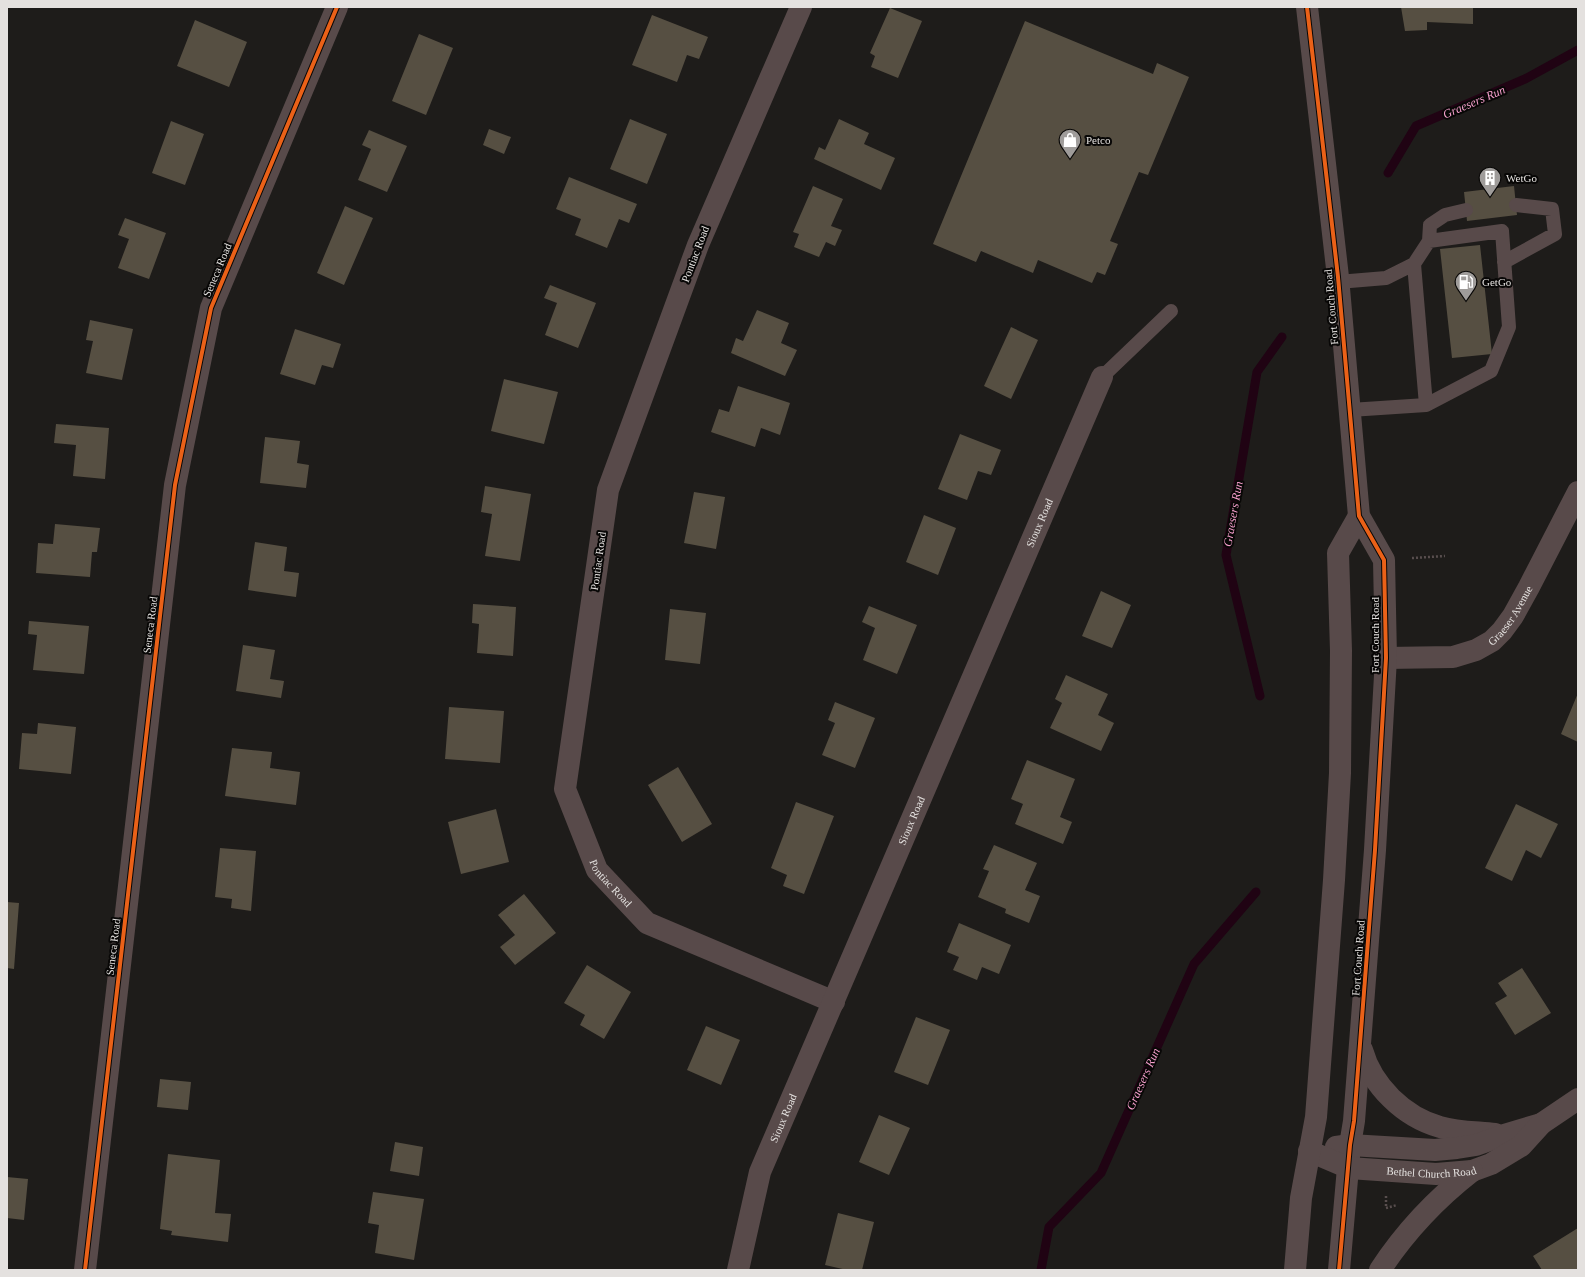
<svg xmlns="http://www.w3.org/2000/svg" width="1585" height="1277" font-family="'Times New Roman',serif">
	<rect width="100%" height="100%" fill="#1e1c1a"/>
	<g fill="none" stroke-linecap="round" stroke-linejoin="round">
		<path stroke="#200313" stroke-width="9" d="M1388 173 1416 126 1525 79 1578 50
			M1260 696 1226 555 1257 372 1282 337
			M1041 1270 1049 1227 1101 1173 1194 964 1256 892"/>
	</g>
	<path fill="#564f42" d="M1401 7H1473V24L1427 22V30L1405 31Z
		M890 8 922 21 898 78 871 67 875 56 870 53Z
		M652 15 708 37 699 59 687 55 677 82 632 65Z
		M195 20 247 42 229 87 177 66Z
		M1025 21 1153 74 1157 63 1189 77 1148 175 1139 172 1110 241 1118 244 1105 275 1097 272 1092 283 1038 260 1033 273 981 251 976 262 933 244Z
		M419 34 453 48 426 115 392 101Z
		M630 119 667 134 647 184 610 169Z
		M839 119 869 133 864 144 895 158 881 190 814 159 819 147 825 150Z
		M171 121 204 134 185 185 152 173Z
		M489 129 511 137 504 154 483 145Z
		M369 130 407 146 387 192 358 180 371 149 362 145Z
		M569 177 637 204 629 223 619 219 607 248 575 235 581 219 556 209Z
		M813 186 843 199 831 226 842 230 835 246 826 242 819 257 794 247 799 234 793 232Z
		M1514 186 1517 215 1467 221 1464 192Z
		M345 206 373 218 344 285 317 273Z
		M125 218 166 233 149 279 118 268 129 239 118 235Z
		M1480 245 1492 354 1452 358 1440 249Z
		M550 285 596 303 578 348 545 335 557 303 544 298Z
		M757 310 789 323 781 343 797 350 785 376 731 353 736 338 743 341Z
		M90 320 133 329 122 380 86 373 93 341 86 340Z
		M1011 327 1038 340 1011 399 984 386Z
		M295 329 341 344 333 368 322 365 315 385 280 374Z
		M504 379 558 392 544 444 491 431Z
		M738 386 790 403 780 435 761 428 755 447 711 432 719 409 729 412Z
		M56 424 109 428 105 479 73 476 76 445 54 443Z
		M960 434 1001 450 991 475 978 471 967 500 938 489Z
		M265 437 300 441 297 463 309 465 306 488 260 483Z
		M485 486 531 494 520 561 485 556 492 514 481 512Z
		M694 492 725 497 716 549 684 543Z
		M924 515 956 528 938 575 906 562Z
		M55 524 100 528 97 552H92L90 577 36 573 38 543 53 544Z
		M255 542 287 547 284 571 299 573 296 597 248 590Z
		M1101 591 1131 605 1112 648 1082 636Z
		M473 604 516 607 513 656 477 653 479 624 472 623Z
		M869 606 917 625 897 674 863 660 875 628 862 622Z
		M670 609 706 613 700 664 665 660Z
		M29 621 89 626 84 674 33 670 37 635 28 634Z
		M243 645 275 650 270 679 284 681 281 698 236 691Z
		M1066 675 1108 694 1098 715 1114 723 1101 751 1050 728 1062 703 1055 699Z
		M1578 693V742L1561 734Z
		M835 702 875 718 855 768 822 755 835 723 828 720Z
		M449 707 504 711 500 763 445 759Z
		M38 723 76 727 71 774 19 769 22 733 37 734Z
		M232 748 272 752 270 768 300 772 296 805 225 796Z
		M1027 760 1075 779 1060 817 1072 822 1063 844 1015 824 1023 804 1011 799Z
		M678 767 712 824 682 842 648 785Z
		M796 802 834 816 804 894 783 886 787 875 771 868Z
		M1516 804 1558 824 1541 858 1526 850 1512 881 1485 868Z
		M496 809 509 862 461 874 448 822Z
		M994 845 1037 863 1025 890 1040 896 1029 923 1005 913 1006 909 978 897 989 871 983 869Z
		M220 848 256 851 251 911 231 908 232 899 215 897Z
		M524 894 556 933 515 965 500 947 515 935 498 915Z
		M7 902 19 903 14 969 7 968Z
		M959 923 1011 945 999 974 982 967 977 980 953 970 959 957 947 952Z
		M587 965 631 992 604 1039 580 1025 585 1015 564 1003Z
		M1522 968 1551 1013 1515 1035 1495 1003 1507 996 1498 983Z
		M916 1017 950 1030 928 1085 894 1072Z
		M706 1026 740 1040 721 1085 687 1070Z
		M160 1079 191 1082 188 1110 157 1107Z
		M879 1115 910 1128 889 1175 859 1162Z
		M395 1142 423 1147 419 1176 390 1171Z
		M168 1154 220 1160 215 1213 231 1214 228 1242 171 1235 172 1231 160 1229Z
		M7 1177 28 1179 24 1220 7 1218Z
		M373 1192 424 1199 414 1260 375 1253 379 1225 368 1223Z
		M838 1213 874 1222 862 1270H847L825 1265Z
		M1578 1228V1270H1542L1533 1256Z"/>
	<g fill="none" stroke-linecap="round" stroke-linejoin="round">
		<path stroke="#584e4e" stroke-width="2.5" stroke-dasharray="2 2" stroke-linecap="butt" d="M1412 558 1445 556
			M1386 1196V1208L1397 1205"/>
		<path stroke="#584a4a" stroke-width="14" d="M1429 241 1430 225 1445 215 1466 210
			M1504 262 1555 234 1552 209 1516 205
			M1414 264 1426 405
			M1338 282 1386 278 1414 264 1429 241 1502 231 1509 327 1491 371 1426 405 1350 410
			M1102 377 1171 311"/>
		<g stroke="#584a4a" stroke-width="22">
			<path id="s1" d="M801 7 698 245 608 490 565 789 597 870 647 923 834 1002"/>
			<path id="s2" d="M1386 658 1453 657 1476 650 1492 641 1502 631 1513 616 1529 587 1578 492"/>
			<path d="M85 1270 175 485 211 308 337 7"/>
			<path id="s3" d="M738 1270 760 1172 1102 377"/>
		</g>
		<g stroke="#584a4a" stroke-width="22">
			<path d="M1307 7 1338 277 1359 516 1384 560 1386 658 1375 850 1354 1121 1350 1145 1339 1270"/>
			<path d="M1362 1050C1372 1086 1404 1117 1440 1127 1457 1132 1477 1132 1495 1134"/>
			<path d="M1336 1147 1350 1145 1435 1150 1457 1148 1476 1145 1504 1135 1541 1124"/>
			<path id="s4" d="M1309 1151 1349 1168 1436 1174 1472 1171 1491 1164 1521 1146 1541 1124 1578 1099"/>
			<path d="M1295 1270 1301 1198 1316 1117 1334 880 1340 773 1341 651 1338 553 1359 516"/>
			<path d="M1380 1270C1405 1232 1436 1199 1472 1171"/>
		</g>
		<g stroke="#080706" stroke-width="6">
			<path id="cycleway" d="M1307 7 1338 277 1359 516 1384 560 1386 658 1375 850 1354 1121 1350 1145 1339 1270
				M85 1270 175 485 211 308 337 7"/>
		</g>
		<use href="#cycleway" stroke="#ea6118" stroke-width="4"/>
	</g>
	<defs>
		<g id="shop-pin" transform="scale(1.15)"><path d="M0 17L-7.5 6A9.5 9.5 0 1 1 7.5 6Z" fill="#9f9c9a" stroke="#080706"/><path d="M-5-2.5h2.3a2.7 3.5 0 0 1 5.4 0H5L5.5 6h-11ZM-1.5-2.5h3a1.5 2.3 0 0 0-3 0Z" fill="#fff"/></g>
		<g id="building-pin" transform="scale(1.15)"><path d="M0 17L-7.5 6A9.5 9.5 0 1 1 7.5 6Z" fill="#9f9c9a" stroke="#080706"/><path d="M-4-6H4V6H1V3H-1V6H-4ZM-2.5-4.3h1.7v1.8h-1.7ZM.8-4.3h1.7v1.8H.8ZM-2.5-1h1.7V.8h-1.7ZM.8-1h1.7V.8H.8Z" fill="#fff"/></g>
		<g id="fuel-pin" transform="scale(1.15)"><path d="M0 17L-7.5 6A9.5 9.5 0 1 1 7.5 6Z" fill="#9f9c9a" stroke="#080706"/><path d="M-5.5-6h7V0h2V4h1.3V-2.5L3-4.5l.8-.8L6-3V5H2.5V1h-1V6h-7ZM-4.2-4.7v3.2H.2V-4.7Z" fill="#fff"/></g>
	</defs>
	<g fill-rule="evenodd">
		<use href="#shop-pin" x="1070" y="140"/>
		<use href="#building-pin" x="1490" y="178"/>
		<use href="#fuel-pin" x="1466" y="282"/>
	</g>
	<g text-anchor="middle" stroke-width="4" stroke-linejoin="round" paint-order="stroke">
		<g font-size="11" fill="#e4e1df" stroke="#080706" text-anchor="start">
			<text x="1086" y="144">Petco</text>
			<text x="1506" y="182">WetGo</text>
			<text x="1482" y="286">GetGo</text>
		</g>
		<g font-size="11" fill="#e4e1df" stroke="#080706">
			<text transform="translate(695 254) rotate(-69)" y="4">Pontiac Road</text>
			<text transform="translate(217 270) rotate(-67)" y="4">Seneca Road</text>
			<text transform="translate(1331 307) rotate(-95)" y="4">Fort Couch Road</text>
			<text dy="4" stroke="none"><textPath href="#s3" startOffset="807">Sioux Road</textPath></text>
			<text transform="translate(598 561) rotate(-82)" y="4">Pontiac Road</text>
			<text dy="4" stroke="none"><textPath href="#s2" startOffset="141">Graeser Avenue</textPath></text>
			<text transform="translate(150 625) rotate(-83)" y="4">Seneca Road</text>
			<text transform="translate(1375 635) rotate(-90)" y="4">Fort Couch Road</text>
			<text dy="4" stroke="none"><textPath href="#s3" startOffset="483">Sioux Road</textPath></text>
			<text dy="4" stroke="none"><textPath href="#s1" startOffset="928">Pontiac Road</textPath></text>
			<text transform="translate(113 947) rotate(-83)" y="4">Seneca Road</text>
			<text transform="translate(1358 958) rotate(-86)" y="4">Fort Couch Road</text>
			<text dy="4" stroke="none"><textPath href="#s3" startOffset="159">Sioux Road</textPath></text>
			<text dy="4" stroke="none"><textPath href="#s4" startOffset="126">Bethel Church Road</textPath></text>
		</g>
		<g font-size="12" font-style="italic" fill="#f69fcc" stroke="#080706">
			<text transform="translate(1474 102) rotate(-23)" y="4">Graesers Run</text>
			<text transform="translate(1233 514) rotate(-80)" y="4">Graesers Run</text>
			<text transform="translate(1143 1079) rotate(-66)" y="4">Graesers Run</text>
		</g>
	</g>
	<rect width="1585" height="1277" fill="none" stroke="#e4e1df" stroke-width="16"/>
</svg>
